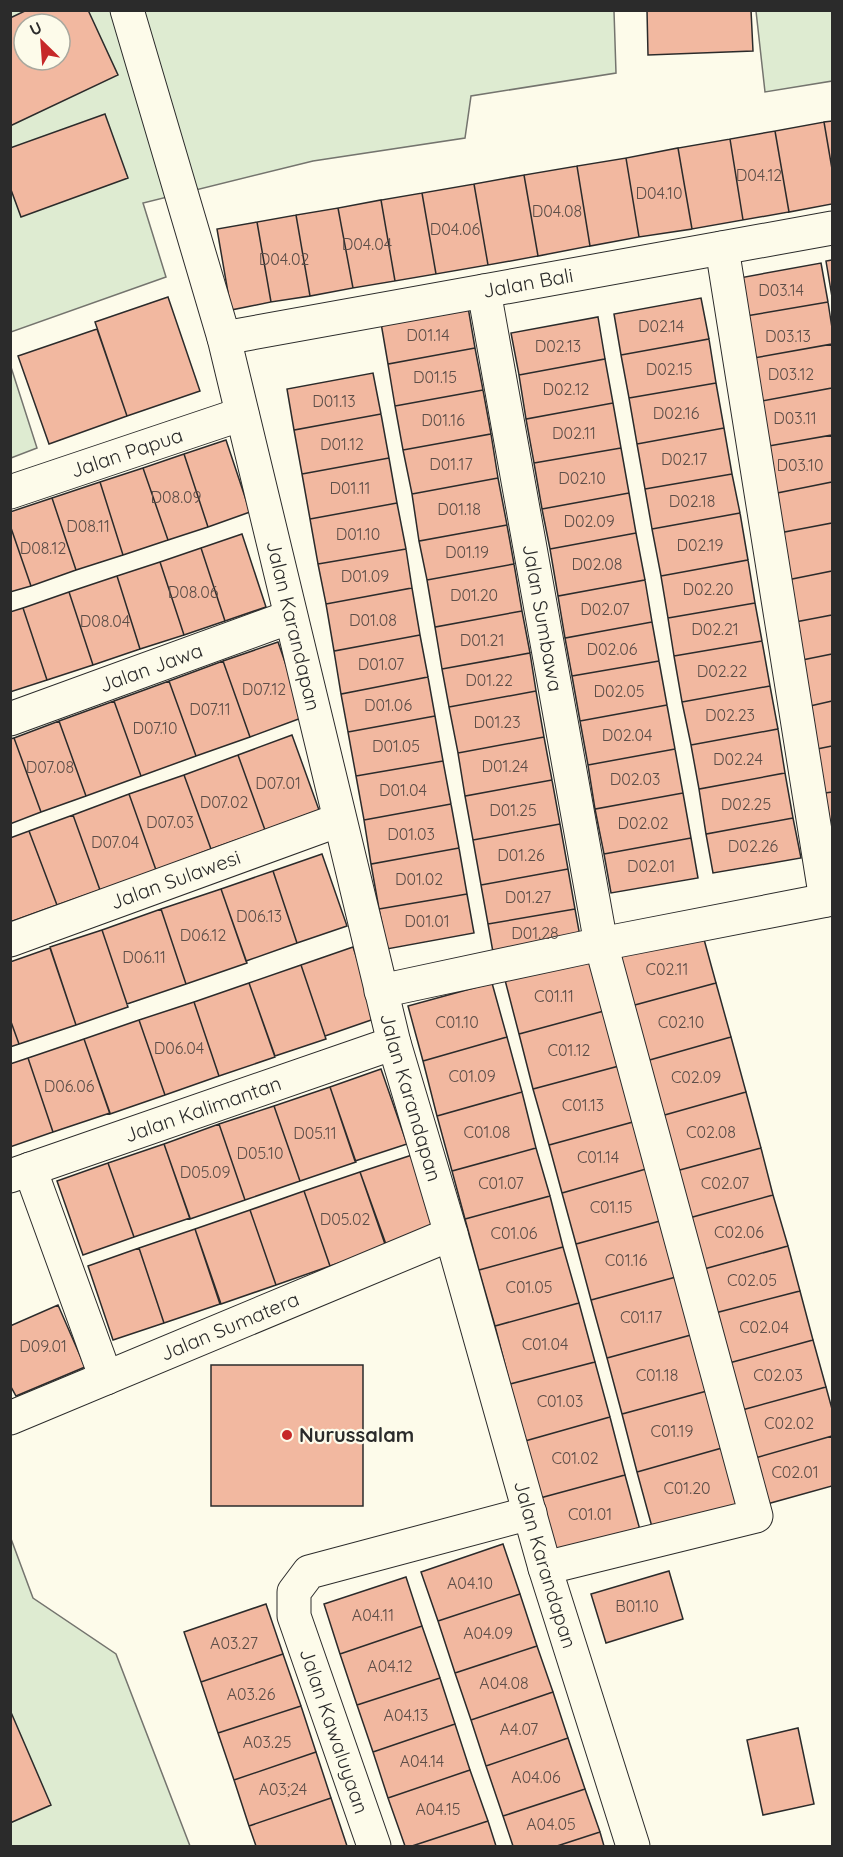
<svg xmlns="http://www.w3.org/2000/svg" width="843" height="1857" font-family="Quicksand,sans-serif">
	<rect width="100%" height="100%" fill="#fdfbea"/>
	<path fill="#deebd1" stroke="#74746e" stroke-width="1.5" fill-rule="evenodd" d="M10 11H614L616 73 471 96 465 138 313 161 143 203 166 277 11 332ZM24 24H60V60H24Z
		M756 11H832V81L765 92Z
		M10 364 37 448 11 458H10Z
		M10 1536 33 1598 116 1654 190 1846H11Z"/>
	<path fill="#f2b8a0" stroke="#2b2b2b" stroke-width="1.5" fill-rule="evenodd" d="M27 10H88L118 75 10 126V18ZM24 24H60V60H24Z
		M647 10H751L753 51 648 55Z
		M105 114 128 178 21 217 10 187V148Z
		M832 121V169L824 122Z
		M824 122 832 169V204L789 212 775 131Z
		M775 131 789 212 743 220 730 139Z
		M730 139 743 220 692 229 678 148Z
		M678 148 692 229 639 237 626 158Z
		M626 158 639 237 590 246 577 166Z
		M577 166 590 246 538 256 524 175Z
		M524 175 538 256 488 265 474 184Z
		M474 184 488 265 436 274 422 193Z
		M422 193 436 274 395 281 381 200Z
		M381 200 395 281 353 288 338 208Z
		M338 208 353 288 310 296 296 215Z
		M296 215 310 296 271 302 257 222Z
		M257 222 271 302 231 310 217 229Z
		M832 260V297L826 261Z
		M821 263 828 302 740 317 734 279Z
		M168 297 200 391 127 416 95 322Z
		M701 298 709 339 621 355 614 314Z
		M828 302 832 328V344L748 359 740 317Z
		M468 307 475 348 388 364 381 323Z
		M598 317 605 359 519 375 511 333Z
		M97 329 127 416 49 444 18 356Z
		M709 339 716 383 629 398 621 355Z
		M832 344V388L756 402 748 359Z
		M475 348 483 390 395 406 388 364Z
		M605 359 613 403 526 419 519 375Z
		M373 373 381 414 294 430 287 389Z
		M716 383 724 428 637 444 629 398Z
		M832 388V435L763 447 756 402Z
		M483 390 491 434 403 450 395 406Z
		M613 403 621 448 534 463 526 419Z
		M381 414 389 458 302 474 294 430Z
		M724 428 732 474 645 489 637 444Z
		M491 434 498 478 412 494 403 450Z
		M832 435V482L772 494 763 447Z
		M226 440 250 512 208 527 184 454Z
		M621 448 629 493 542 509 534 463Z
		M184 454 208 527 168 540 143 468Z
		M389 458 397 503 310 519 302 474Z
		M143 468 168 540 123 555 100 482Z
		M732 474 740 513 652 529 645 489Z
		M498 478 507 525 419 541 412 494Z
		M100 482 123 555 76 570 52 498Z
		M832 482V523L779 533 772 494Z
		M629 493 636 533 550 549 542 509Z
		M52 498 76 570 31 586 10 525V512Z
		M397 503 406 549 318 564 310 519Z
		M740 513 748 560 661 576 652 529Z
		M832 523V571L787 580 779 533Z
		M10 525 31 586 10 592Z
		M507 525 514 564 427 580 419 541Z
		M636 533 645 580 558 596 550 549Z
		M242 534 266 607 225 621 201 548Z
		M201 548 225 621 184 635 160 562Z
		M406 549 412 588 326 604 318 564Z
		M748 560 755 603 668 618 661 576Z
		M160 562 184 635 140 649 117 576Z
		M514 564 522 611 435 627 427 580Z
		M832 571V615L795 622 787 580Z
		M117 576 140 649 93 665 69 592Z
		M645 580 652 622 565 638 558 596Z
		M412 588 420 635 334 651 326 604Z
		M69 592 93 665 47 680 23 608Z
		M755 603 762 641 674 656 668 618Z
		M23 608 47 680 10 692V612Z
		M522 611 530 653 442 669 435 627Z
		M832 615V654L802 660 795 622Z
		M652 622 659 661 572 676 565 638Z
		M420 635 428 677 341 694 334 651Z
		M762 641 770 686 682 702 674 656Z
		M278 642 304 717 250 737 223 661Z
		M530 653 536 691 449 707 442 669Z
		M832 654V701L810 706 802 660Z
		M223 661 250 737 196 756 169 681Z
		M659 661 667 705 580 721 572 676Z
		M428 677 435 716 348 732 341 694Z
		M169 681 196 756 141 776 114 701Z
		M770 686 778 729 691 745 682 702Z
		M536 691 544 737 458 753 449 707Z
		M114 701 141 776 86 796 59 721Z
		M832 701V746L817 749 810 706Z
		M667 705 675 749 588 765 580 721Z
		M435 716 443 761 356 776 348 732Z
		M59 721 86 796 41 812 14 738Z
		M778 729 785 773 699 789 691 745Z
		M292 735 319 810 265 830 238 755Z
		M544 737 552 780 465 796 458 753Z
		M14 738 41 812 10 824V739Z
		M832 746V792L825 793 817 749Z
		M675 749 683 793 595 809 588 765Z
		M238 755 265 830 211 849 184 775Z
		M443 761 451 804 364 820 356 776Z
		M785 773 793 818 706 834 699 789Z
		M184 775 211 849 156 870 129 794Z
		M552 780 560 824 473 840 465 796Z
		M832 792V834L825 793Z
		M683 793 691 838 604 854 595 809Z
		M129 794 156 870 100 890 73 815Z
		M451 804 459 848 371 864 364 820Z
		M73 815 100 890 57 905 29 831Z
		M793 818 801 858 713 873 706 834Z
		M560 824 568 869 481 885 473 840Z
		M29 831 57 905 10 922V838Z
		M691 838 698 878 611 893 604 854Z
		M459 848 467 894 379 909 371 864Z
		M322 854 347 926 297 943 273 871Z
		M568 869 575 909 488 924 481 885Z
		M273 871 297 943 246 961 221 889Z
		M221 889 247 963 186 984 161 909Z
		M467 894 474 933 387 949 379 909Z
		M161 909 186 984 127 1004 102 930Z
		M575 909 581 942 494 958 488 924Z
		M102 930 128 1007 76 1025 50 947Z
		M702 932 716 983 631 1006 618 955Z
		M353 947 377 1018 325 1036 301 965Z
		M50 948 76 1025 19 1044 10 1019V962Z
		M589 957 604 1011 519 1034 505 980Z
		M301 965 326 1039 275 1056 249 983Z
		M249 983 275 1057 219 1076 194 1002Z
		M492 983 507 1037 423 1061 408 1006Z
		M716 983 731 1037 646 1061 631 1006Z
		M194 1002 219 1076 165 1095 139 1020Z
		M604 1011 619 1066 533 1089 519 1034Z
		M10 1019 19 1044 10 1047Z
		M139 1020 165 1095 110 1114 84 1039Z
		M507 1037 522 1092 437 1116 423 1061Z
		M731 1037 746 1092 661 1116 646 1061Z
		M84 1039 110 1113 53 1132 28 1058Z
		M28 1058 53 1132 10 1147V1064Z
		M619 1066 633 1122 549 1145 533 1089Z
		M381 1069 407 1144 355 1161 330 1087Z
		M330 1087 356 1162 300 1181 274 1106Z
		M522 1092 536 1148 452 1171 437 1116Z
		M746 1092 761 1148 676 1171 661 1116Z
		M274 1106 300 1181 245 1200 219 1124Z
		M633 1122 646 1169 562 1193 549 1145Z
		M219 1124 245 1200 190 1219 164 1144Z
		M164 1144 190 1218 134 1237 108 1163Z
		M536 1148 550 1196 465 1219 452 1171Z
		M761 1148 773 1195 689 1218 676 1171Z
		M412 1155 437 1229 386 1247 360 1172Z
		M108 1163 134 1237 83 1255 57 1181Z
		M646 1169 660 1221 576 1244 562 1193Z
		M360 1172 387 1247 330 1266 304 1191Z
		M304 1191 330 1266 276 1285 250 1210Z
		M773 1195 788 1246 704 1269 689 1218Z
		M550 1196 563 1247 479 1270 465 1219Z
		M250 1210 276 1285 221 1304 195 1229Z
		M660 1221 676 1277 591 1300 576 1244Z
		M195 1229 220 1304 164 1323 139 1248Z
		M788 1246 800 1291 715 1313 704 1269Z
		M563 1247 579 1303 495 1326 479 1270Z
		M139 1248 164 1323 113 1340 88 1266Z
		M676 1277 691 1335 607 1358 591 1300Z
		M800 1291 813 1340 729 1363 715 1313Z
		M579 1303 595 1362 510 1384 495 1326Z
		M58 1305 85 1367 16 1396 10 1385V1326Z
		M691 1335 707 1391 622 1414 607 1358Z
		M813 1340 826 1387 742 1410 729 1363Z
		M595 1362 610 1417 525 1441 510 1384Z
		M211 1365H363V1506H211Z
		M826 1387 832 1409V1436L755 1458 742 1410Z
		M707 1391 722 1448 637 1472 622 1414Z
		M610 1417 625 1475 540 1498 525 1441Z
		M832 1436V1486L767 1504 755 1458Z
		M722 1448 737 1504 652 1527 637 1472Z
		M625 1475 640 1530 556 1553 540 1498Z
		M503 1544 520 1594 438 1621 421 1572Z
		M669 1571 683 1619 606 1643 591 1594Z
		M406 1577 422 1626 340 1654 324 1604Z
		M520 1594 537 1646 455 1673 438 1621Z
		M266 1604 283 1654 201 1682 184 1632Z
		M422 1626 440 1678 357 1705 340 1654Z
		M537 1646 553 1692 471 1720 455 1673Z
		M283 1654 301 1706 218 1733 201 1682Z
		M440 1678 455 1724 373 1752 357 1705Z
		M553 1692 568 1738 486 1766 471 1720Z
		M301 1706 316 1752 234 1780 218 1733Z
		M10 1710 51 1805 10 1823Z
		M455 1724 470 1770 388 1798 373 1752Z
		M798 1728 814 1804 763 1815 747 1740Z
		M568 1738 585 1789 503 1816 486 1766Z
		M316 1752 331 1798 249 1826 234 1780Z
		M470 1770 488 1821 412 1846H405L388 1798Z
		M585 1789 600 1832 557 1846H513L503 1816Z
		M331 1798 347 1846H256L249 1826Z
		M488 1821 496 1846H412Z
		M600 1832 604 1846H557Z"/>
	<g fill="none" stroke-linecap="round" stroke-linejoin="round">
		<g stroke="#2b2b2b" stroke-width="35">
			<g id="minor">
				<path id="s1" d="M127 10 224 338 394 1043 451 1234 545 1568 633 1846"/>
				<path d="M722 248 826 900"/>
				<path id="s2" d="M484 291 601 944 756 1516 545 1568"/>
				<path id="s3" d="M224 338 832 228"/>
				<path id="s4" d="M10 492 242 414"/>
				<path id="s5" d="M10 719 290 617"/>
				<path id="s6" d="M10 940 339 820"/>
				<path d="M381 991 601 944 832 899"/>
				<path d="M30 1169 106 1378"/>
				<path id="s7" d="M10 1176 394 1043"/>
				<path id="s8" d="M10 1418 451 1234"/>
				<path d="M374 1846 294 1616V1592L309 1572 530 1513"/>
			</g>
		</g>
		<use href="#minor" stroke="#fdfbea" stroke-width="33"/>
	</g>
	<circle fill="#c62828" stroke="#fdfbea" stroke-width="2" cx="287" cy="1435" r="6"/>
	<g text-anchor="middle" stroke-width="4.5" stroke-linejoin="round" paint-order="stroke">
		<g font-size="16" fill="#5d4e48">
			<text x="759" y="181">D04.12</text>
			<text x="659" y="199">D04.10</text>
			<text x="557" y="217">D04.08</text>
			<text x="455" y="235">D04.06</text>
			<text x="367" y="250">D04.04</text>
			<text x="284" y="265">D04.02</text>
			<text x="781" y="296">D03.14</text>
			<text x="661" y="332">D02.14</text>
			<text x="428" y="341">D01.14</text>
			<text x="788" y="342">D03.13</text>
			<text x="558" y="352">D02.13</text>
			<text x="669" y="375">D02.15</text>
			<text x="791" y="380">D03.12</text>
			<text x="435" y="383">D01.15</text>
			<text x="566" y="395">D02.12</text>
			<text x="334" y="407">D01.13</text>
			<text x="676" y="419">D02.16</text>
			<text x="795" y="424">D03.11</text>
			<text x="443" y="426">D01.16</text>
			<text x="574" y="439">D02.11</text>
			<text x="342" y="450">D01.12</text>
			<text x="684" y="465">D02.17</text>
			<text x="451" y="470">D01.17</text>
			<text x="800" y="471">D03.10</text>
			<text x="582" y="484">D02.10</text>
			<text x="350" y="494">D01.11</text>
			<text x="176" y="503">D08.09</text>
			<text x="692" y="507">D02.18</text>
			<text x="459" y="515">D01.18</text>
			<text x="589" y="527">D02.09</text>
			<text x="88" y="532">D08.11</text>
			<text x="358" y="540">D01.10</text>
			<text x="700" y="551">D02.19</text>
			<text x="43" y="554">D08.12</text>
			<text x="467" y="558">D01.19</text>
			<text x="597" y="570">D02.08</text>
			<text x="365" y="582">D01.09</text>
			<text x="708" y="595">D02.20</text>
			<text x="193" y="598">D08.06</text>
			<text x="474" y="601">D01.20</text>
			<text x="605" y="615">D02.07</text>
			<text x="373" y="626">D01.08</text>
			<text x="105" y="627">D08.04</text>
			<text x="715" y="635">D02.21</text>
			<text x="482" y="646">D01.21</text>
			<text x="612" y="655">D02.06</text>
			<text x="381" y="670">D01.07</text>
			<text x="722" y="677">D02.22</text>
			<text x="489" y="686">D01.22</text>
			<text x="264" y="695">D07.12</text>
			<text x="619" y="697">D02.05</text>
			<text x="388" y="711">D01.06</text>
			<text x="210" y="715">D07.11</text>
			<text x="730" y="721">D02.23</text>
			<text x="497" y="728">D01.23</text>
			<text x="155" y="734">D07.10</text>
			<text x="627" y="741">D02.04</text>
			<text x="396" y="752">D01.05</text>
			<text x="738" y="765">D02.24</text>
			<text x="505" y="772">D01.24</text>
			<text x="50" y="773">D07.08</text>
			<text x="635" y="785">D02.03</text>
			<text x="278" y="789">D07.01</text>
			<text x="403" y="796">D01.04</text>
			<text x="224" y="808">D07.02</text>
			<text x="746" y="810">D02.25</text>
			<text x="513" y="816">D01.25</text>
			<text x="170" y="828">D07.03</text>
			<text x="643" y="829">D02.02</text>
			<text x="411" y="840">D01.03</text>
			<text x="115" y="848">D07.04</text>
			<text x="753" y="852">D02.26</text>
			<text x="521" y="861">D01.26</text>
			<text x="651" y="872">D02.01</text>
			<text x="419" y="885">D01.02</text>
			<text x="528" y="903">D01.27</text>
			<text x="259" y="922">D06.13</text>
			<text x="427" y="927">D01.01</text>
			<text x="535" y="939">D01.28</text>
			<text x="203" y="941">D06.12</text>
			<text x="144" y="963">D06.11</text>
			<text x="667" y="975">C02.11</text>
			<text x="554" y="1002">C01.11</text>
			<text x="457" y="1028">C01.10</text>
			<text x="681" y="1028">C02.10</text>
			<text x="179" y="1054">D06.04</text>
			<text x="569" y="1056">C01.12</text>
			<text x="472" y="1082">C01.09</text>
			<text x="696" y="1083">C02.09</text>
			<text x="69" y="1092">D06.06</text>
			<text x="583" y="1111">C01.13</text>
			<text x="487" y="1138">C01.08</text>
			<text x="711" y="1138">C02.08</text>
			<text x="315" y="1139">D05.11</text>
			<text x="260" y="1159">D05.10</text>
			<text x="598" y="1163">C01.14</text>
			<text x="205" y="1178">D05.09</text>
			<text x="501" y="1189">C01.07</text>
			<text x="725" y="1189">C02.07</text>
			<text x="611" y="1213">C01.15</text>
			<text x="345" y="1225">D05.02</text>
			<text x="739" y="1238">C02.06</text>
			<text x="514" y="1239">C01.06</text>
			<text x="626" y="1266">C01.16</text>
			<text x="752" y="1286">C02.05</text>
			<text x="529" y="1293">C01.05</text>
			<text x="641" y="1323">C01.17</text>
			<text x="764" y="1333">C02.04</text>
			<text x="545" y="1350">C01.04</text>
			<text x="43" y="1352">D09.01</text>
			<text x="657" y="1381">C01.18</text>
			<text x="778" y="1381">C02.03</text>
			<text x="560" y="1407">C01.03</text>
			<text x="789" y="1429">C02.02</text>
			<text x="672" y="1437">C01.19</text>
			<text x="575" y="1464">C01.02</text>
			<text x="795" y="1478">C02.01</text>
			<text x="687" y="1494">C01.20</text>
			<text x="590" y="1520">C01.01</text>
			<text x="470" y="1589">A04.10</text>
			<text x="637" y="1612">B01.10</text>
			<text x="373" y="1621">A04.11</text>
			<text x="488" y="1639">A04.09</text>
			<text x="234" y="1649">A03.27</text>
			<text x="390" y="1672">A04.12</text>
			<text x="504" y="1689">A04.08</text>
			<text x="251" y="1700">A03.26</text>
			<text x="406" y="1721">A04.13</text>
			<text x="519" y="1735">A4.07</text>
			<text x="267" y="1748">A03.25</text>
			<text x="422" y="1767">A04.14</text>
			<text x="536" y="1783">A04.06</text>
			<text x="283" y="1795">A03;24</text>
			<text x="438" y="1815">A04.15</text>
			<text x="551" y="1830">A04.05</text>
		</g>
		<g font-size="20" fill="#2b2b2b" stroke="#fdfbea">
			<text dy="7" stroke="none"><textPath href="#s3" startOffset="309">Jalan Bali</textPath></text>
			<text dy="7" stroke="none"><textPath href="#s4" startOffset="123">Jalan Papua</textPath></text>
			<text dy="7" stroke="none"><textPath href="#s2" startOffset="332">Jalan Sumbawa</textPath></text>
			<text dy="7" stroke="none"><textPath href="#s1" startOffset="638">Jalan Karandapan</textPath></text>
			<text dy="7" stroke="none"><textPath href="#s5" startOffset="150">Jalan Jawa</textPath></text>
			<text dy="7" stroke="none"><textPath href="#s6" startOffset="176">Jalan Sulawesi</textPath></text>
			<text dy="7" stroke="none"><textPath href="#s1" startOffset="1124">Jalan Karandapan</textPath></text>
			<text dy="7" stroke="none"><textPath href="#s7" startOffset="204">Jalan Kalimantan</textPath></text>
			<text dy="7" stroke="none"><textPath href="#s8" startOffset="238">Jalan Sumatera</textPath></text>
			<text dy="7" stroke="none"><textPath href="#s1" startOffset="1610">Jalan Karandapan</textPath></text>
			<text transform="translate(334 1731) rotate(71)" y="7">Jalan Kawaluyaan</text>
		</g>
		<g font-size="20" font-weight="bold" fill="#2b2b2b" stroke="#fdfbea" text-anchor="start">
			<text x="299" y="1442">Nurussalam</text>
		</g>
	</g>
	<rect width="843" height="1857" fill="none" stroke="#2b2b2b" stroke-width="24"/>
	<g transform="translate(42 42) rotate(335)"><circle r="28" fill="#fdfbea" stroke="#a9a89e" stroke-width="1.5"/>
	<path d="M0-4.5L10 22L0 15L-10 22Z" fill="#c62828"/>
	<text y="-9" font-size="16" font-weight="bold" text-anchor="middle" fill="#2b2b2b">U</text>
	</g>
</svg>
